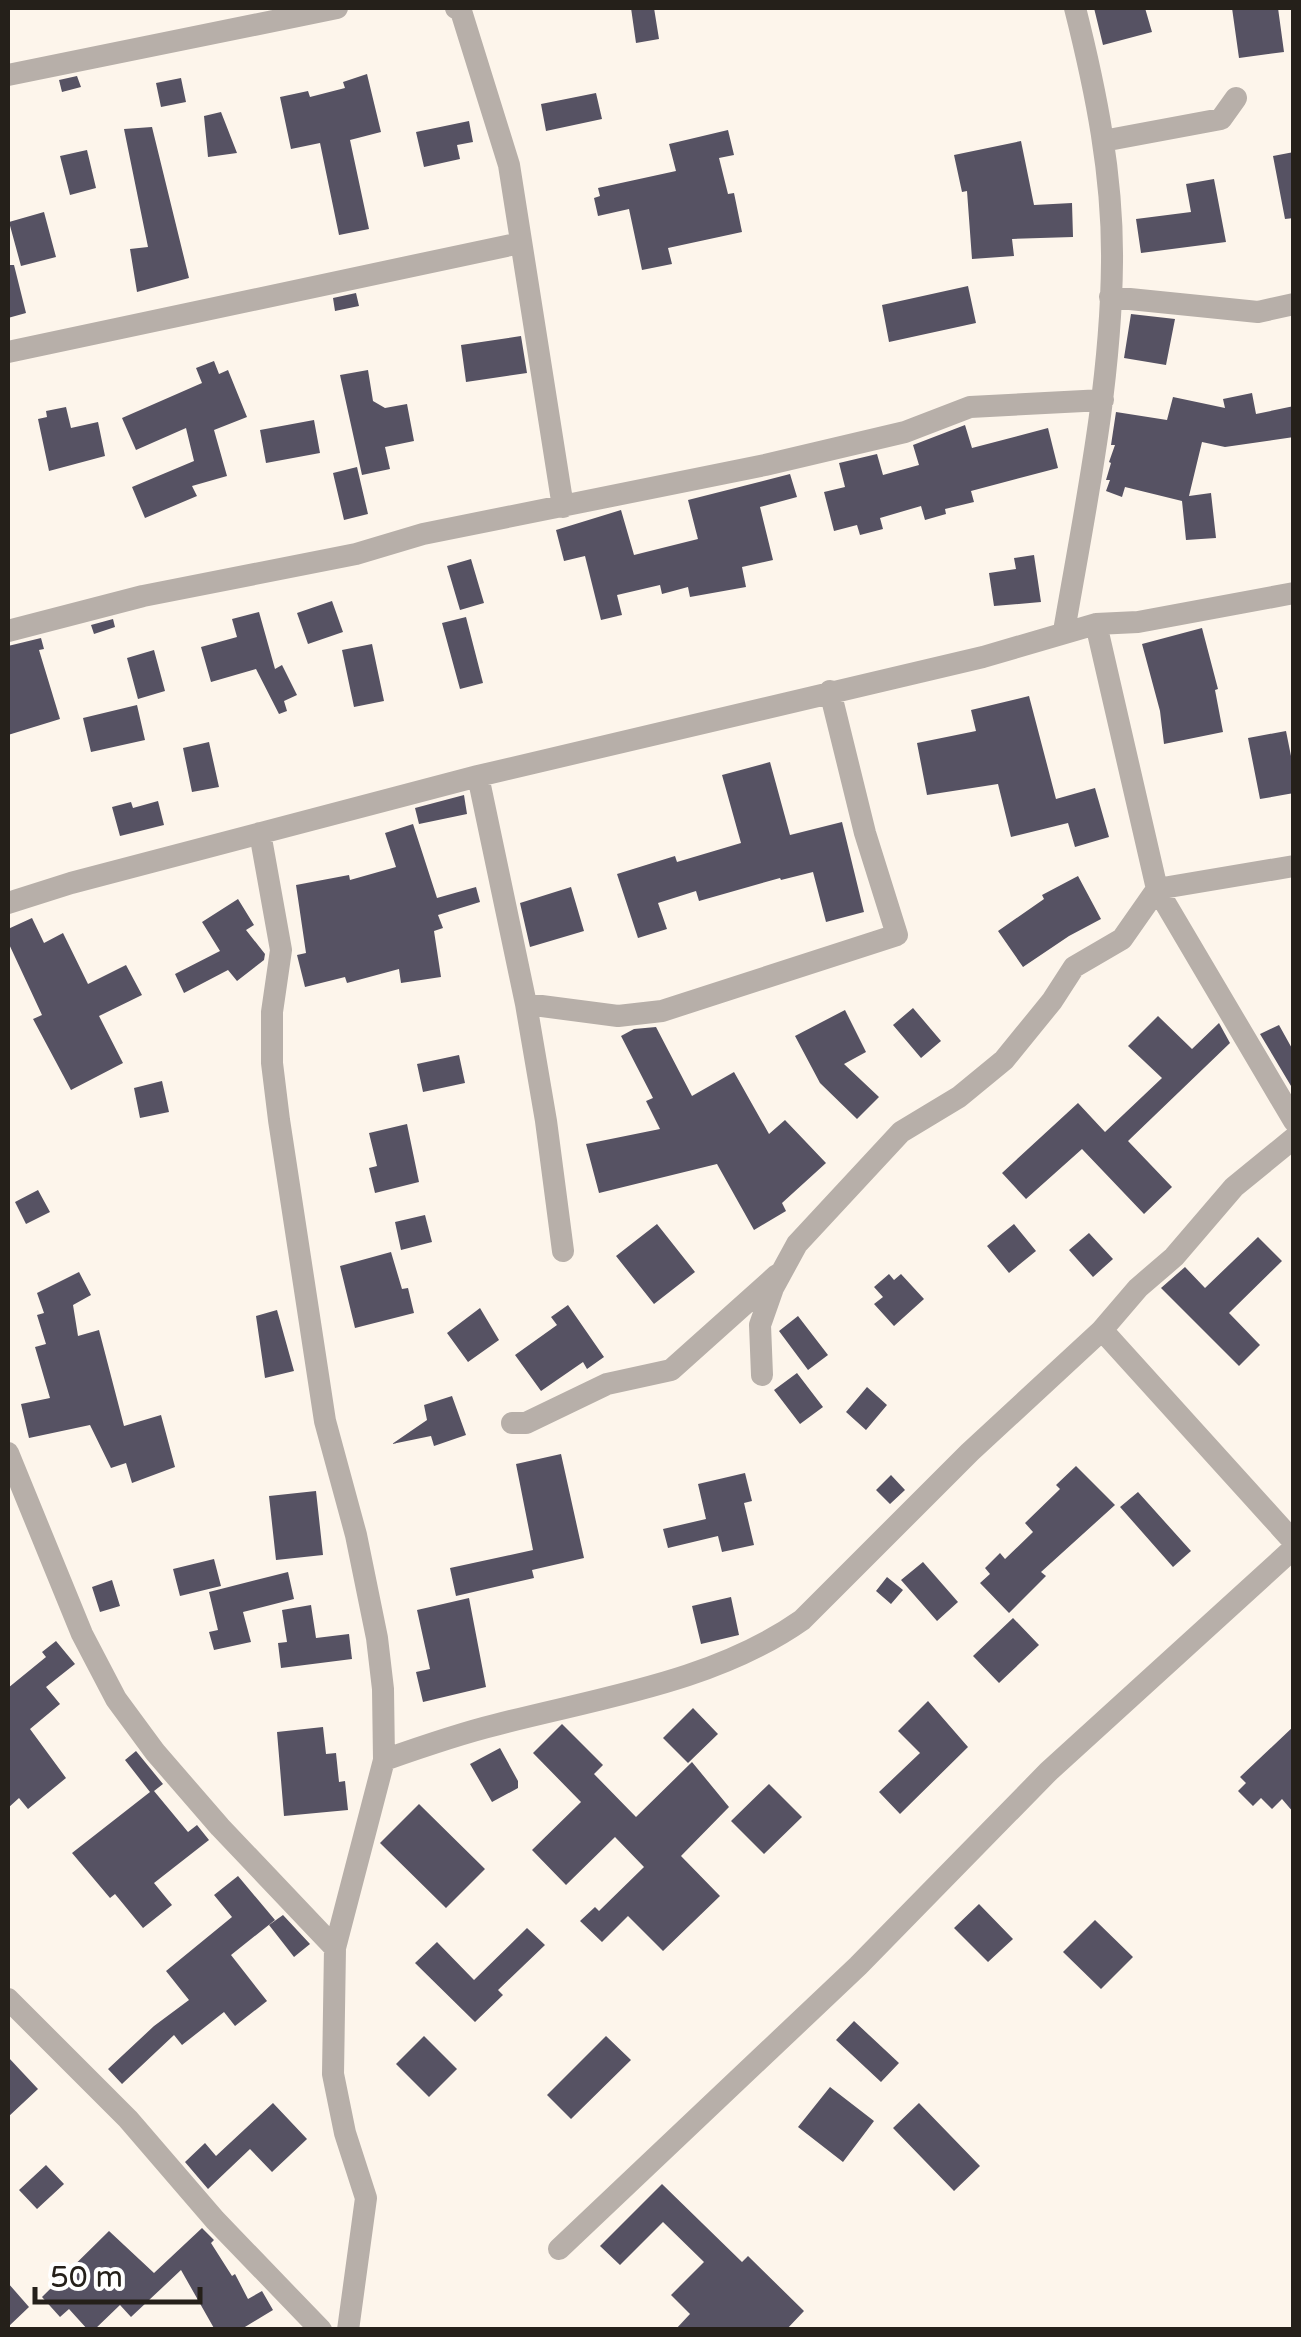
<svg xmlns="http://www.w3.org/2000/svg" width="1301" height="2337" font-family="'Varela Round',sans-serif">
	<rect width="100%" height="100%" fill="#fdf5eb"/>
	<path fill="#565263" d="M631 8H654L659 39 636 43Z
		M1094 8H1145L1152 32 1103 45Z
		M1232 8H1278L1284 52 1239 58Z
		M367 74 381 132 350 140 369 229 339 235 320 143 291 149 280 97 308 91 310 97 345 88 343 82Z
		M77 76 81 87 62 92 59 80Z
		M181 78 186 102 161 107 156 83Z
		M596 93 602 119 546 131 541 104Z
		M221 112 237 153 208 157 204 116Z
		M469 121 473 142 457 145 460 159 424 167 416 132Z
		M152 127 189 278 137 292 130 249 148 247 124 129Z
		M728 130 734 155 719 158 728 194 734 193 742 232 668 248 672 264 642 270 629 209 598 216 594 198 600 196 598 188 676 171 669 144Z
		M1021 141 1034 205 1072 203 1073 237 1012 239 1014 256 972 259 967 191 962 192 954 155Z
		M87 150 96 188 70 195 60 156Z
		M1294 152V218L1285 219 1273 156Z
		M1214 179 1226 242 1141 253 1136 219 1191 212 1186 184Z
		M44 212 56 257 21 266 9 222Z
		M8 265H14L26 313 8 318Z
		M968 286 976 323 889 342 882 305Z
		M356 293 359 306 335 311 333 298Z
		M1131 314 1175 319 1166 365 1124 358Z
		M521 336 527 373 466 382 461 345Z
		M214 361 219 374 228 370 247 417 214 430 227 476 192 486 197 496 145 518 132 487 194 461 186 428 136 450 122 418 202 383 196 368Z
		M368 370 373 401 385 408 407 404 414 441 385 447 390 469 362 475 340 375Z
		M1252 393 1256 414 1294 406V437L1225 447 1202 442 1189 496 1211 493 1216 538 1186 540 1182 501 1125 487 1122 497 1106 491 1110 480H1106L1111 463 1109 462 1115 445H1111L1116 412 1167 420 1173 397 1225 408 1223 399Z
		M66 407 71 428 98 422 105 456 49 471 38 419 47 417 46 411Z
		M314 420 320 453 266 463 260 430Z
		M965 425 972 448 1048 428 1058 468 971 491 974 502 945 509 946 514 925 520 921 506 880 518 883 529 860 535 857 525 834 531 824 492 845 487 839 463 877 454 883 475 919 465 913 445Z
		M357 467 368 514 344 520 333 473Z
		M790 474 797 497 760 507 773 560 742 567 746 587 690 597 688 587 662 594 660 585 617 595 622 615 601 620 585 556 564 561 556 530 621 510 634 555 698 539 688 500Z
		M1034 555 1041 602 994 606 989 573 1016 569 1014 558Z
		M471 559 484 603 460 610 447 566Z
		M332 601 343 632 308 644 297 613Z
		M259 612 275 669 282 665 297 695 284 701 287 711 279 714 256 669 211 682 201 647 237 637 232 619Z
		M466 617 483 683 460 689 442 623Z
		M113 619 115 627 94 634 91 625Z
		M1202 628 1218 689 1215 690 1223 732 1164 744 1160 711 1142 644Z
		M41 638 44 649 39 650 60 719 8 735V646Z
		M372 644 384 701 354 707 342 650Z
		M154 650 165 691 138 699 127 658Z
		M1029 696 1056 799 1095 788 1109 837 1075 847 1068 823 1011 837 998 784 927 795 917 743 976 731 971 710Z
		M137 705 145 740 91 752 83 718Z
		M1286 731 1294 771V793L1260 799 1248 738Z
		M209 742 219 787 192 792 183 748Z
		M770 762 790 835 842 822 864 912 826 922 813 872 781 880 780 878 699 901 696 891 658 903 667 929 638 938 617 874 675 856 677 862 741 843 722 775Z
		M464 795 467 814 419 824 415 808Z
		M158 801 164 825 120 836 112 807 131 802 133 808Z
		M413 824 437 898 476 887 480 902 438 915 443 928 434 931 441 977 401 983 399 969 347 983 345 977 305 987 297 955 306 953 296 885 349 875 350 880 396 867 385 833Z
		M1078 876 1101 919 1069 936 1023 967 998 931 1044 899 1042 895Z
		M571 887 584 931 530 947 520 903Z
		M238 899 254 925 246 930 265 954 264 960 237 981 228 970 184 993 175 974 220 951 202 922Z
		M32 918 44 943 63 933 88 984 126 965 142 995 99 1016 123 1063 71 1090 33 1019 42 1015 8 942V929Z
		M913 1008 941 1041 921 1058 893 1025Z
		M845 1010 866 1052 844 1064 879 1097 857 1119 820 1083 795 1036Z
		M1158 1016 1192 1049 1219 1023 1230 1043 1128 1141 1172 1187 1144 1214 1082 1149 1026 1199 1002 1173 1078 1103 1105 1132 1162 1078 1128 1046Z
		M1279 1025 1294 1052V1091L1260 1034Z
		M656 1027 692 1096 734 1072 769 1134 785 1120 826 1163 782 1203 786 1211 754 1230 717 1164 599 1193 586 1144 660 1129 646 1101 653 1098 621 1036 634 1029Z
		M459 1055 465 1083 423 1092 417 1064Z
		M162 1081 169 1112 140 1118 134 1088Z
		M407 1124 419 1182 375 1193 369 1168 377 1166 369 1133Z
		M38 1190 50 1212 26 1224 15 1202Z
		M425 1215 432 1242 401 1250 395 1222Z
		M657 1224 695 1272 654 1304 616 1256Z
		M1014 1224 1036 1251 1009 1273 987 1246Z
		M1089 1233 1113 1259 1093 1277 1069 1250Z
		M1258 1237 1282 1261 1229 1313 1260 1345 1239 1366 1161 1288 1185 1267 1205 1288Z
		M391 1252 402 1289 408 1288 414 1313 355 1328 340 1266Z
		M79 1272 91 1295 73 1305 78 1336 99 1330 124 1426 161 1415 175 1467 132 1483 126 1463 111 1468 90 1425 29 1438 21 1404 50 1398 35 1347 46 1344 37 1315 44 1313 37 1293Z
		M889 1274 894 1280 901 1274 924 1299 894 1326 874 1304 883 1297 874 1287Z
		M568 1305 604 1357 587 1369 583 1362 541 1391 515 1355 557 1325 551 1317Z
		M480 1308 499 1340 468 1362 447 1333Z
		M277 1310 294 1371 265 1378 256 1316Z
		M798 1316 828 1355 808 1370 779 1331Z
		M797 1373 823 1407 800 1424 774 1390Z
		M867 1387 887 1405 866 1430 846 1412Z
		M452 1396 466 1435 434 1446 431 1436 392 1444 427 1420 424 1405Z
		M561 1454 584 1558 532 1570 534 1578 456 1596 450 1568 533 1550 516 1464Z
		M1076 1466 1115 1505 1041 1572 1046 1576 1009 1613 980 1583 990 1574 985 1568 1000 1553 1005 1559 1033 1532 1025 1523 1060 1489 1056 1485Z
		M745 1473 752 1501 744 1503 754 1545 722 1552 718 1536 668 1548 663 1529 706 1519 698 1484Z
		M891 1475 905 1490 890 1504 876 1490Z
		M316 1491 323 1555 276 1560 269 1496Z
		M1138 1492 1191 1551 1173 1567 1120 1507Z
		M214 1559 221 1586 180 1596 173 1569Z
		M923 1562 958 1602 937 1621 901 1580Z
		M288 1572 294 1599 243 1612 251 1642 214 1650 209 1632 218 1630 209 1592Z
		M887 1577 903 1590 891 1604 876 1591Z
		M112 1580 120 1606 100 1612 92 1587Z
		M731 1597 739 1635 701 1644 692 1606Z
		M469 1598 486 1687 423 1702 416 1672 430 1669 417 1610Z
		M311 1605 316 1638 349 1634 352 1659 281 1668 278 1643 287 1642 282 1610Z
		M1013 1618 1039 1645 999 1683 973 1656Z
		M56 1641 75 1664 46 1687 60 1704 30 1729 66 1778 28 1809 19 1798 8 1808V1688L46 1657 42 1652Z
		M928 1701 968 1747 900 1814 879 1792 920 1753 898 1731Z
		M693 1708 718 1734 688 1763 663 1738Z
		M562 1724 603 1765 594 1774 636 1817 692 1762 729 1807 681 1856 720 1896 663 1951 628 1916 602 1942 580 1921 595 1907 599 1911 644 1867 615 1837 566 1885 532 1850 581 1802 533 1753Z
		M1294 1726V1813L1282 1799 1272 1809 1261 1798 1253 1806 1238 1791 1246 1783 1240 1777Z
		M323 1727 326 1754 336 1753 339 1782 345 1781 348 1810 284 1816 277 1732Z
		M500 1748 518 1781V1788L492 1802 470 1764Z
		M136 1751 163 1784 154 1791 188 1832 197 1825 209 1840 154 1883 172 1905 143 1928 115 1894 110 1898 72 1853 150 1792 125 1760Z
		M769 1784 802 1817 764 1854 731 1821Z
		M419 1804 485 1869 446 1908 380 1843Z
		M238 1876 275 1920 231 1955 267 2001 235 2026 224 2012 182 2045 174 2035 122 2084 108 2069 154 2026 189 2000 166 1971 232 1917 214 1895Z
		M979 1904 1013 1939 988 1962 954 1928Z
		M283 1915 310 1944 294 1957 269 1925Z
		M1095 1920 1133 1957 1101 1989 1063 1952Z
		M527 1928 545 1945 498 1990 503 1995 475 2022 415 1963 437 1942 474 1980Z
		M854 2021 899 2063 881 2082 836 2040Z
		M424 2036 457 2069 429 2097 396 2064Z
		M606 2036 631 2060 571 2119 547 2095Z
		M8 2057 38 2089 8 2117Z
		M830 2087 874 2121 843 2162 798 2127Z
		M273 2103 307 2139 272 2172 250 2149 208 2189 185 2162 205 2143 216 2156Z
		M919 2103 980 2166 954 2191 893 2128Z
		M46 2165 64 2184 37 2209 19 2190Z
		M662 2184 742 2262 748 2256 804 2311 786 2330H675L690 2314 671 2295 704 2262 663 2222 620 2265 600 2246Z
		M202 2228 214 2240 211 2243 232 2276 235 2274 248 2299 262 2291 273 2310 240 2330H215L181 2270 131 2317 120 2305 94 2330H88L69 2309 60 2317 42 2297 109 2231 154 2273Z
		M8 2283 29 2307 8 2327Z"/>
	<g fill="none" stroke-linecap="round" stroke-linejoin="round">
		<path stroke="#b7afa9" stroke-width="22" d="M456 8 461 11 509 165 563 507
			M8 75 337 8
			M1103 141 1221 119 1236 98
			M1110 297 1258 312 1294 304
			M8 352 520 243
			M1096 624 1157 889 1294 1121
			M8 631 143 596 356 554 423 534 765 465 905 432 970 407 1103 400
			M1064 631C1085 509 1111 386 1112 262 1113 176 1096 91 1075 8
			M478 776 526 1004 546 1121 563 1251
			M260 833 281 950 272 1012V1063L279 1120 325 1421 356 1535 377 1638 383 1689 384 1760 335 1948 333 2074 345 2133 366 2198 348 2330
			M8 903 71 883 478 776 983 657 1096 624 1138 622 1294 593
			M526 1004 618 1016 662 1011 897 935 865 833 830 691
			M1102 1330 1294 1542
			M762 1375 760 1325 773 1288 797 1244 901 1132 959 1097 1004 1060 1052 1001 1074 967 1122 939 1157 889 1294 866
			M512 1423H526L607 1384 671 1370 777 1275
			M8 1453 82 1634 116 1699 155 1752 220 1827 335 1948
			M384 1760C421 1747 458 1734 495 1725 598 1698 714 1682 802 1620L970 1452 1102 1330 1138 1288 1174 1257 1234 1187 1294 1138
			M8 1999 128 2119 215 2220 321 2330
			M559 2249 858 1966 1048 1772 1294 1548"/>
	</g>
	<rect width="1301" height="2337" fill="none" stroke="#25201a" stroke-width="20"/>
	<path d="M35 2287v15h165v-15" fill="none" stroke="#25201a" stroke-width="5"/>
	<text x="50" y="2287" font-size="30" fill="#25201a" stroke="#ffffff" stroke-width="8" paint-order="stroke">50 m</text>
</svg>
